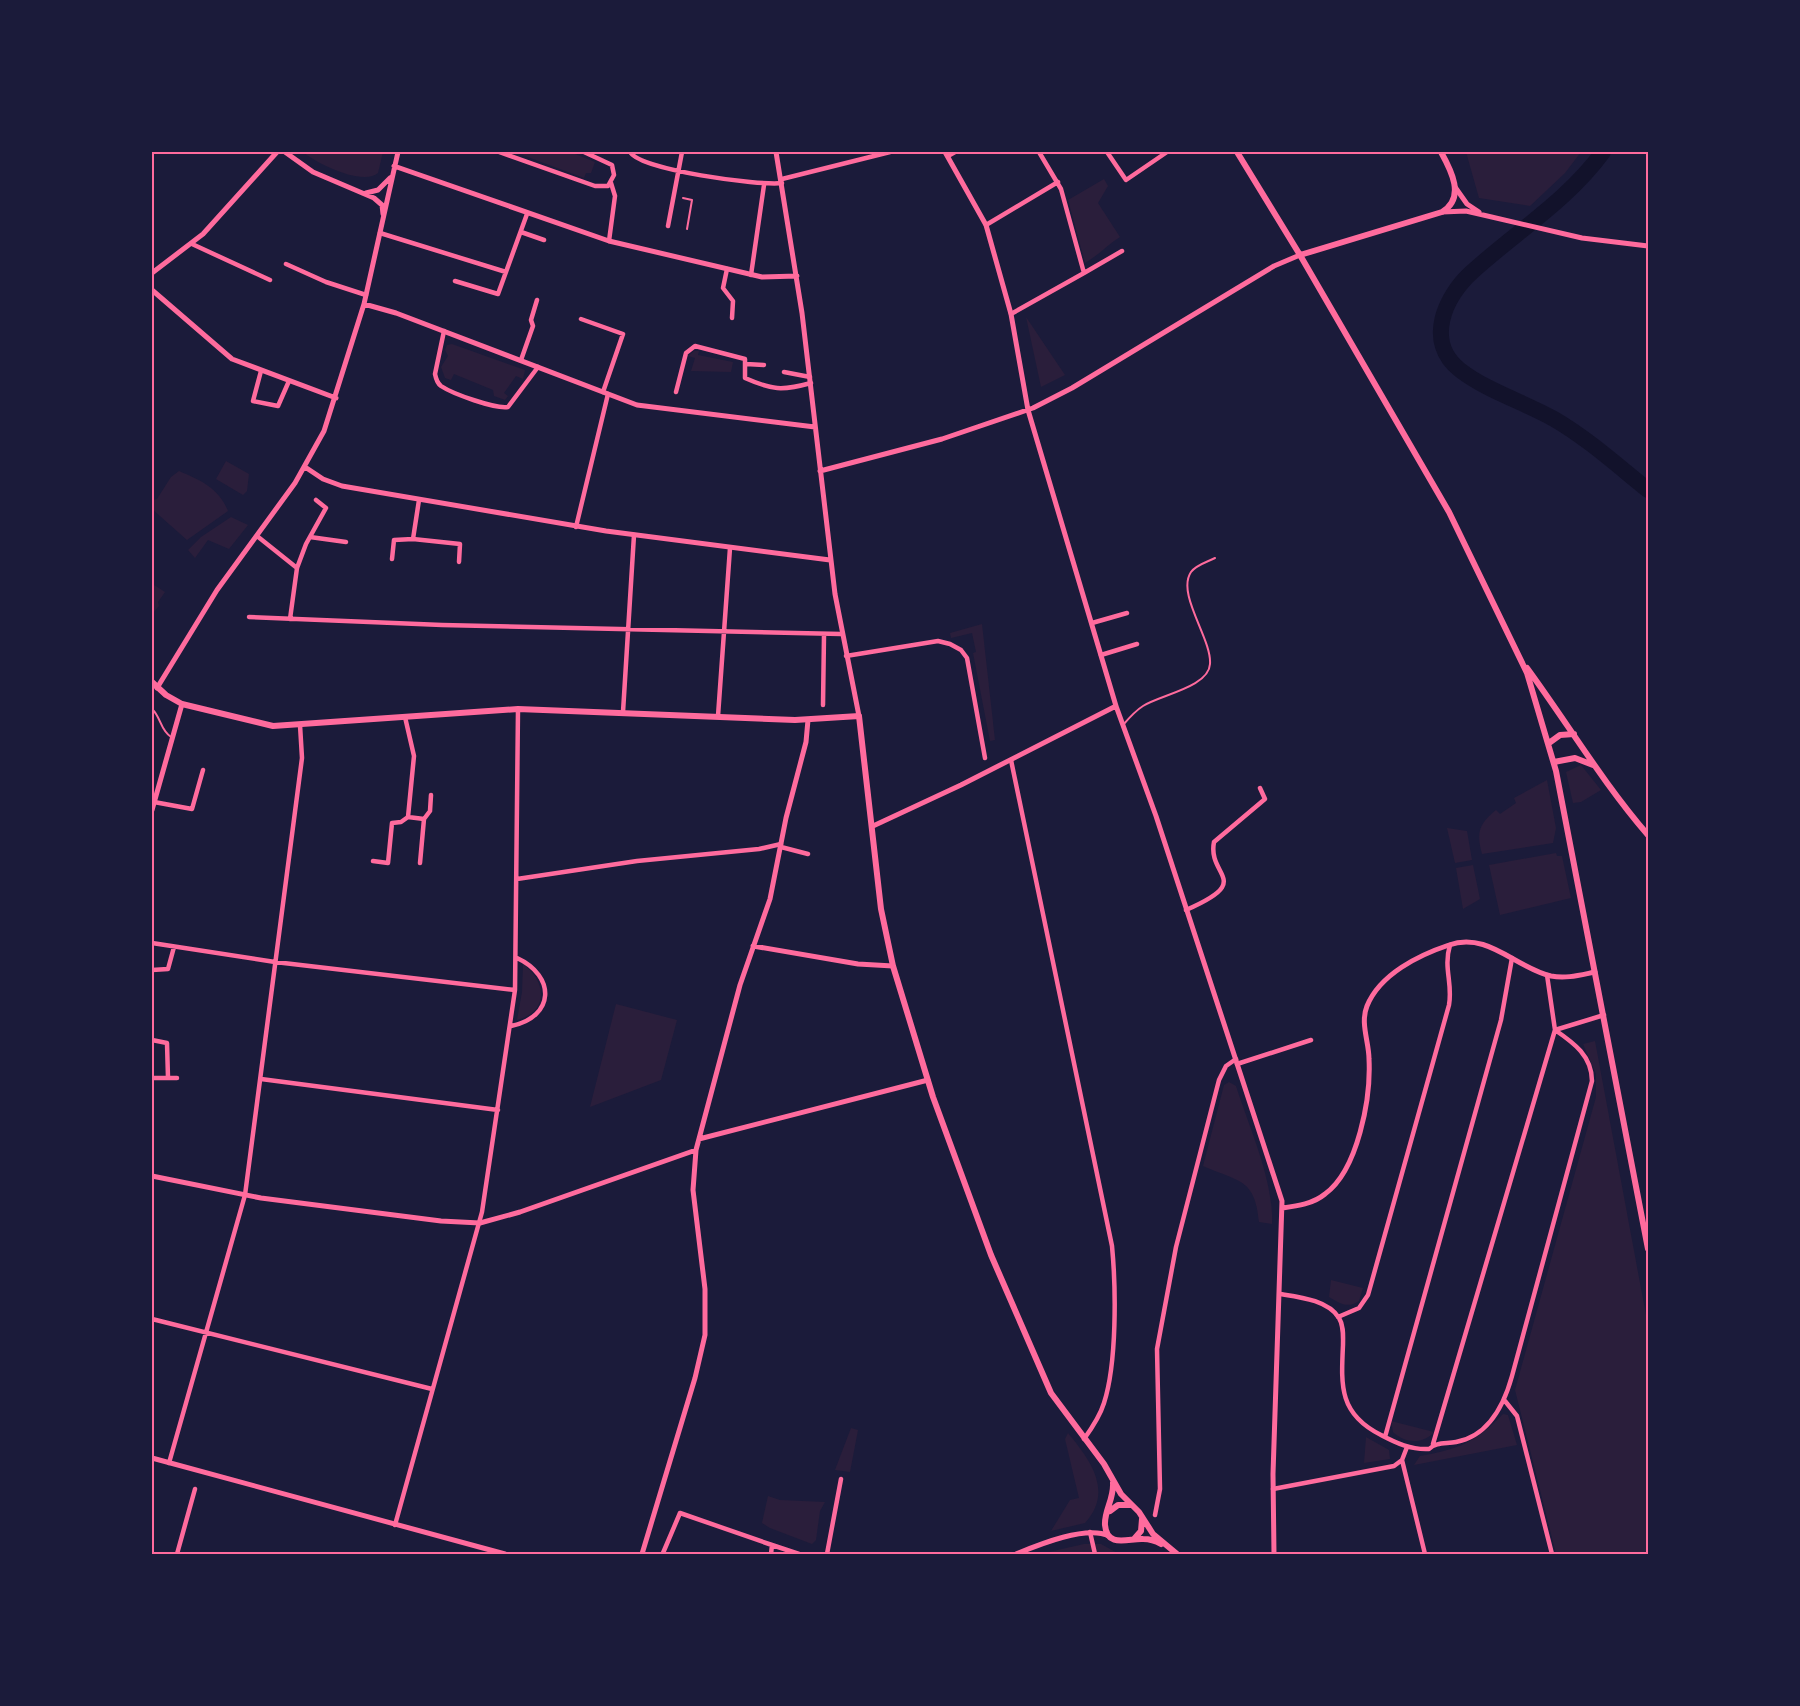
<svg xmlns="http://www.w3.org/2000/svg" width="1800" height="1706" font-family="Barlow,sans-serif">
	<rect width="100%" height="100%" fill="#1b1b3a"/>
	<path fill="#2a1e3b" d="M303 152H383L378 173C363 186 317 164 303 152Z
		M518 152H570L595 162 591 173H586L584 178 517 153Z
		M1466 152H1581L1565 173 1530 206 1479 198Z
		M1104 179 1108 186 1098 203 1120 237C1107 245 1099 255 1085 263L1068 200Z
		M1026 317 1065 375 1041 387Z
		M452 344 525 370 523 379 516 376 504 393 508 396 505 400 494 396 493 390 454 374 451 380 445 378 441 367 448 356 445 350 447 345Z
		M694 351H699L698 355 733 362 731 372 691 371 695 358 688 356Z
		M226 461 249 474 247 491 243 495 216 479Z
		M179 471C200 480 219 488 228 511L187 540 152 509 153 500 157 499 171 477Z
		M231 517 248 525 229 549 208 540 195 558 188 550 201 537Z
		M154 585 165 592 158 602 159 606 152 614V588Z
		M982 624 995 740 990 741 973 653 976 652 972 633 951 638 950 633Z
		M1581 765 1601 790 1581 802 1573 803 1566 772Z
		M1547 780 1556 828 1553 843 1482 854C1476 832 1479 824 1496 810L1500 814 1516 803 1514 798Z
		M1447 828 1467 831 1472 860 1455 863Z
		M1556 853 1557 856H1562L1571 898 1500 915 1489 865Z
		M1473 865 1480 899 1463 909 1456 868Z
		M523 964C546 981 550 1011 517 1020L522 992Z
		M616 1004 677 1020 661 1080 590 1107Z
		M1595 1041 1648 1326V1554H1556L1515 1390 1596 1097V1074L1583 1044Z
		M1229 1082 1236 1086C1249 1127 1274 1181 1272 1224L1259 1222C1255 1178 1239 1182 1203 1166L1224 1085Z
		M1331 1280 1363 1288 1359 1301C1347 1309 1340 1303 1329 1297Z
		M1503 1414 1508 1415 1517 1445 1414 1465 1420 1456C1459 1449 1475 1443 1503 1414Z
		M1391 1421 1434 1432C1423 1445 1404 1443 1393 1432Z
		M851 1428 858 1430 850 1472 835 1470Z
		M1068 1433C1090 1460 1114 1491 1085 1523L1051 1531 1070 1500 1079 1498 1065 1439Z
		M1366 1437 1389 1450 1390 1459 1364 1463Z
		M768 1496 780 1500 825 1502 820 1511 816 1540 812 1544 770 1528 762 1523Z
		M1084 1544H1101L1119 1554H1155H1040Z"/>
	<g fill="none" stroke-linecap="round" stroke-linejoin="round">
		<path stroke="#12122b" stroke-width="16" d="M1603 152C1567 201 1517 231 1472 272 1445 296 1424 342 1460 370 1487 391 1524 402 1554 419 1587 438 1618 466 1648 490"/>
		<path stroke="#ff6b9d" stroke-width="2" d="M683 198 692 200 687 229
			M152 709C161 717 160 730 171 737
			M1123 725C1129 718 1135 711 1143 706 1160 695 1209 687 1210 664 1212 639 1176 594 1191 572 1196 565 1207 562 1215 558"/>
		<path stroke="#ff6b9d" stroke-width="4.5" d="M499 152 595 186H608L614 175 612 165 584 152
			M630 152C640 170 759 186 782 183
			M1107 152 1126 180 1167 152
			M948 156 955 152
			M782 179 890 152
			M986 225 1058 182
			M668 226 682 152
			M521 232 544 240
			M380 233 506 272
			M609 241 615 196 611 183
			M192 244 270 280
			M286 264 326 282 366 295
			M727 269 723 288 733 301 732 318
			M1084 273 1122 251
			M751 275 764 185
			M455 281 498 294 527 214
			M1011 314 1084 273 1061 189 1039 152
			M581 319 623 334 603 392
			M444 331 435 374C436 379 437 383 441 386 453 394 495 409 508 407L538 367
			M521 360 533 326 531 320 537 300
			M746 364 764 365
			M261 371 253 401 278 406 289 381
			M784 372 810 377
			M676 392 686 353 695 346 745 359V378C772 390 782 391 811 383
			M576 527 608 394
			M257 536 297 568
			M310 537 346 542
			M413 539 419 500
			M392 559 394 540 413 539 460 544 459 562
			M249 617 442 625 841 634
			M290 619 297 568 306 544 326 508 316 500
			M1092 623 1127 613
			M1101 655 1137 644
			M846 656 938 641 950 644 961 650 967 658 985 758
			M823 705 824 635
			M623 712 634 535
			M718 716 730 548
			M405 717 414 756 408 817
			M1011 760 1112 1246C1116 1288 1117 1363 1104 1403 1100 1416 1092 1428 1084 1439
			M154 802 192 809 203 770
			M424 819 430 811 431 795
			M781 847 808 854
			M373 861 388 863 392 823 401 822 408 817 424 819 420 863
			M517 879 637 861 759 849 781 844
			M1186 910C1255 880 1207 877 1214 842L1265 799 1260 788
			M152 943 275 962 515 990
			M152 970 168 969 174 947
			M511 1026C555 1017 556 976 517 958
			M152 1040 167 1043 168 1078
			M1237 1064 1311 1040
			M152 1078H177
			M261 1079 498 1110
			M1280 1294C1299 1297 1328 1300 1339 1318 1344 1326 1343 1336 1343 1345 1341 1386 1339 1414 1381 1435 1396 1443 1411 1450 1429 1449 1436 1442 1446 1444 1456 1442 1489 1436 1504 1405 1512 1376L1592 1081C1592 1056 1574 1043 1555 1030L1547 975
			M1338 1317 1359 1308 1368 1295 1449 1005C1453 983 1443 968 1450 945
			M152 1319 432 1389
			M1505 1401 1517 1416 1552 1554
			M1385 1437 1501 1020 1512 958
			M1433 1444 1555 1030 1604 1015
			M1402 1460 1425 1554
			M169 1463 245 1195 302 758 300 725
			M1273 1489 1394 1466 1402 1460 1407 1447
			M1155 1515 1160 1489 1157 1349 1176 1247 1219 1080 1226 1066 1236 1059
			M395 1525 482 1212 515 990 518 709
			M1090 1532 1095 1554
			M663 1553 680 1513 772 1545
			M177 1554 195 1489
			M771 1554 772 1545 799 1554
			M827 1554 841 1479"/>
		<path stroke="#ff6b9d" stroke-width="5" d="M285 152 313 172 374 198 382 205 383 214
			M776 152 802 313 835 594 859 716
			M945 152 986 225 1011 314 1028 410 1116 706 1156 816 1282 1201 1273 1474 1274 1554
			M394 166 609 241 762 277 797 276
			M1455 187 1467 204 1479 212
			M366 193 378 190 390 178
			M1442 212 1466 211 1582 238 1648 246
			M152 273 203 234 277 152
			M152 290 232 359 336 398
			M364 304 396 313 637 405 815 427
			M305 467 323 479 342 486 606 531 830 560
			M820 471 942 439 1033 408 1072 388 1274 266 1300 255
			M157 688 217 590 295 483 324 431 364 304 398 152
			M152 810 182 704
			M873 826 961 785 1116 706
			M753 946 858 964 893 966
			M699 1139 928 1080
			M152 1176 261 1198 441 1221 480 1223 520 1212 696 1150
			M1282 1208C1297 1206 1313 1204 1325 1194 1358 1170 1371 1098 1369 1059 1369 1042 1360 1023 1367 1006 1380 974 1419 955 1449 945 1487 931 1516 968 1551 976 1566 979 1580 975 1595 972
			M152 1458 505 1554
			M642 1554 695 1378 705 1335V1289L693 1190 696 1150 740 985 770 899 786 818 806 742 808 720
			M1016 1554C1038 1545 1086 1525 1109 1536"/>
		<path stroke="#ff6b9d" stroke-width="6" d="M1237 152 1300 255 1449 512 1527 673 1556 771 1648 1249
			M1300 255 1442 212C1466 198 1451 170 1441 152
			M1527 668C1568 724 1603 783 1648 835
			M152 682 166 695 182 704 273 726 518 709 795 720 859 716 881 909 893 966 933 1097 991 1255 1051 1393 1104 1464 1121 1494 1139 1512 1153 1534 1177 1554
			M1549 743 1560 735 1574 734
			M1554 762 1575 758 1593 765
			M1113 1483C1114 1499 1104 1511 1105 1525 1107 1549 1129 1538 1143 1539 1150 1539 1156 1541 1161 1544
			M1110 1511 1118 1505H1130
			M1134 1539 1141 1531 1142 1519"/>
	</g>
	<rect width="1800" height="1706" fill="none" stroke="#1b1b3a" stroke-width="306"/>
	<rect x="153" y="153" width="1494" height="1400" fill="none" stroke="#ff6b9d" stroke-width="2"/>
</svg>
